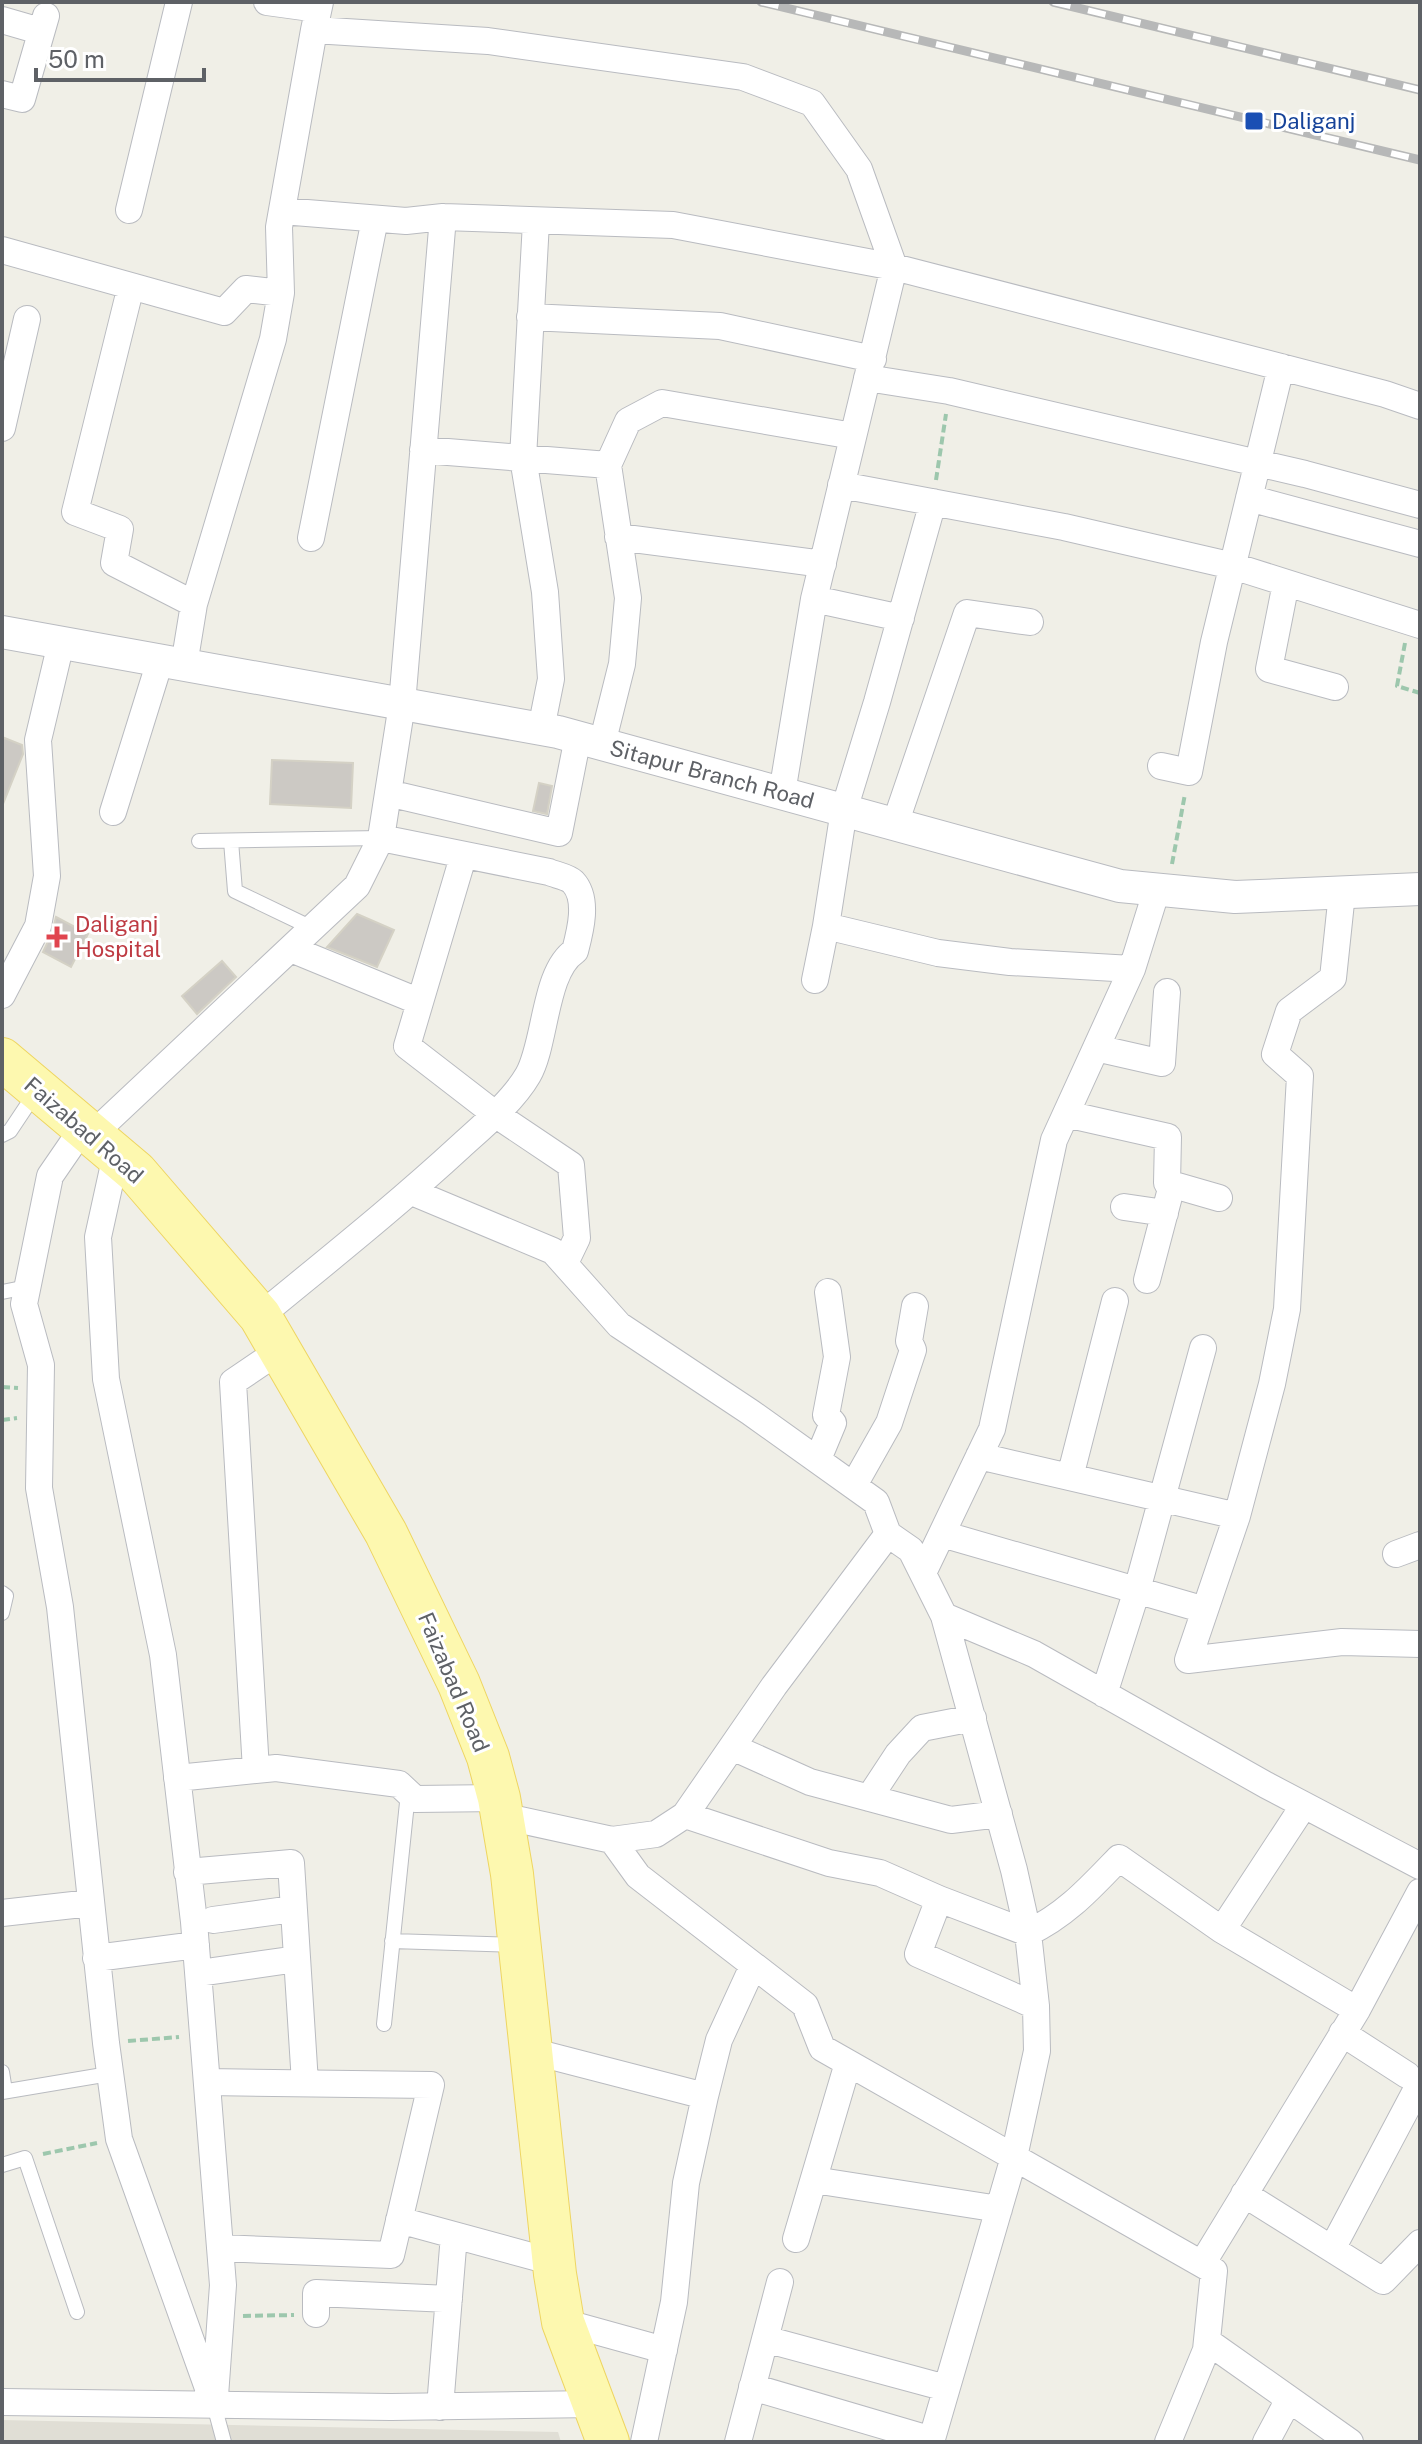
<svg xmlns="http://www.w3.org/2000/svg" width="1422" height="2444" font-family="'Public Sans',sans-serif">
	<rect width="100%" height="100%" fill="#f0efe7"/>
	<path fill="#e0ded5" d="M2 2420 558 2432 561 2442H2Z"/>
	<path fill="#ccc9c4" stroke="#d4d1c5" stroke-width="2" d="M2 737 22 745 23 754 3 804Z
		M272 760 353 763 351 808 270 804Z
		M539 783 552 786 547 814 533 811Z
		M357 914 394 930 377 967 327 947Z
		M56 917 88 934 71 967 43 952 52 933Z
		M222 961 236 977 197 1014 182 996Z"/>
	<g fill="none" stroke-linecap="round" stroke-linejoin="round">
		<g stroke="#b9bbc0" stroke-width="16">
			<path id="service" d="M199 841 381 838
				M231 841 235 891 312 928
				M2 1135 10 1131 36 1092
				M2 1292 27 1287
				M2 1593 6 1596 2 1613
				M392 1941 516 1945
				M384 2024 408 1793
				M2 2072 5 2091
				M2 2092 109 2074
				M2 2165 25 2158 77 2312
				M214 2405 224 2442"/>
		</g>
		<g stroke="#b9bbc0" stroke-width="28">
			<path id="minor" d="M267 2 318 9
				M320 2 314 30 488 41 743 77 812 103 859 169 894 267 814 599 782 793
				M2 20 33 29
				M2 94 22 99 46 16
				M129 210 179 2
				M282 211 406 221 443 217 673 225 894 267 1385 394 1420 406
				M536 222 523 458 545 592 551 679 541 729
				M2 250 224 312 246 289 281 293
				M131 286 75 512 120 529 114 563 194 604
				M530 317 720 326 873 359
				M867 378 949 391 1305 474 1420 505
				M2 428 27 319
				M423 450 608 465 628 421 662 403 853 436
				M841 485 1064 527 1233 566 1420 625
				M1249 498 1420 544
				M933 502 877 702 844 810 826 926 938 953 1010 962 1132 969
				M618 537 823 564
				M311 538 375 219
				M1286 583 1269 669 1335 687
				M814 599 901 618
				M184 665 194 604 273 339 281 293 279 227 314 30
				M602 744 622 664 628 598 608 465
				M1161 766 1189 772 1214 642 1281 367
				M388 793 559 833 578 737
				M113 812 160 661
				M895 824 967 613 1030 622
				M463 857 407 1046 495 1114 571 1165 577 1238 565 1263
				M1342 893 1333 978 1289 1011 1275 1054 1300 1076 1287 1309 1272 1384 1237 1516 1188 1660 1342 1642 1420 1644
				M291 949 420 1002
				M815 980 826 926
				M2 995 38 926 47 876 38 740 61 643
				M1096 1048 1162 1063 1167 992
				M1066 1114 1168 1137 1167 1183 1219 1198
				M83 1128 50 1176 24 1304 41 1365 39 1488 60 1607 106 2043 119 2139 214 2405
				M92 1135 357 886 381 838 402 704 443 217
				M116 1155 98 1237 106 1379 163 1655 194 1922 223 2285 215 2396
				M412 1192 553 1251 619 1325 750 1412 876 1502 888 1534 911 1550 944 1616 1014 1870 1028 1933 1036 2006 1037 2051 1014 2157 931 2442
				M1124 1207 1165 1213
				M1147 1280 1172 1185
				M260 1316C328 1260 396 1206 461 1146 483 1126 513 1101 528 1075 546 1044 544 971 575 951 580 932 589 899 573 882 568 877 556 875 549 872L381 838
				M979 1456 1237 1516
				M818 1459 833 1423 826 1415 837 1357 828 1292
				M1070 1477 1115 1301
				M854 1485 889 1423 913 1350 909 1341 915 1306
				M942 1534 1205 1610
				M1396 1554 1420 1545
				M923 1573 992 1429 1054 1140 1132 969 1157 889
				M944 1616 1034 1654 1266 1785 1420 1866
				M1104 1694 1137 1590 1203 1348
				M732 1747 810 1782 951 1820 999 1814
				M256 1770 233 1382 279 1351
				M177 1778 276 1768 399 1784 415 1799 499 1798
				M869 1798 898 1754 922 1728 973 1718
				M685 1815 829 1863 880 1873 939 1899 1028 1933C1066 1915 1090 1888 1119 1858L1222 1930 1357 2010
				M502 1816 612 1840 656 1834 685 1815 774 1686 888 1534
				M612 1840 638 1876 805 2005 822 2048 1214 2271 1206 2350 1168 2442
				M187 1872 291 1863 305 2083
				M939 1899 918 1954 1036 2006
				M2 1913 91 1903
				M213 1920 293 1909
				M1222 1930 1304 1805
				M96 1958 196 1945
				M199 1973 297 1959
				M1342 2033 1407 2075
				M531 2051 705 2096
				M207 2082 431 2085 391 2255 220 2248
				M814 2180 999 2209
				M1244 2194 1383 2281 1420 2243
				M399 2220 553 2262
				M796 2239 848 2063
				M1332 2249 1420 2083
				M1202 2264 1357 2010 1420 1892
				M316 2314V2293L449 2299
				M563 2322 664 2350
				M765 2339 946 2388
				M1207 2341 1350 2442
				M752 2387 932 2440
				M2 2402 391 2407 594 2404
				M440 2407 454 2235
				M644 2442 674 2302 686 2183 705 2096 719 2040 753 1966
				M738 2442 780 2282
				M1266 2442 1289 2399"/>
		</g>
		<g stroke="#b9bbc0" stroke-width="34">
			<path id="tertiary" d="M2 632 558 732 1120 886 1235 897 1420 889"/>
		</g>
		<g stroke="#eed561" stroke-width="44">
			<path id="primary" d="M2 1059 136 1172 260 1316 386 1533 459 1684 488 1757 499 1798 512 1874 555 2274 563 2322 608 2442"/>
		</g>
		<path stroke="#9dc7ad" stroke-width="4" stroke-dasharray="8 4" stroke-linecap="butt" d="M936 480 946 414
			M1405 643 1397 686 1420 693
			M1172 864 1185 794
			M2 1387 18 1388
			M2 1420 17 1418
			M128 2041 179 2037
			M43 2154 97 2143
			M243 2316 294 2315"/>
		<use href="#service" stroke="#fff" stroke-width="14"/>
		<use href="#minor" stroke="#fff" stroke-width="26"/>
		<use href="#tertiary" stroke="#fff" stroke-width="32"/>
		<use href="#primary" stroke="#fdf8af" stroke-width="42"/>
		<g stroke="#b7b8b8" stroke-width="9">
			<path id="rail" d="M761 2 1420 160
				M1053 2 1420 90"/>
		</g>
		<use href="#rail" stroke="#fff" stroke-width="6" stroke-dasharray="18" stroke-linecap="butt"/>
	</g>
	<rect fill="#1a4fb4" stroke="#fff" stroke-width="3" x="1244" y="111" width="20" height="20" rx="4"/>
	<path fill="#e0444e" stroke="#fff" stroke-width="3" d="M53 925h8v8h8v8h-8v8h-8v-8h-8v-8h8z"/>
	<g text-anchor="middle" stroke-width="6" stroke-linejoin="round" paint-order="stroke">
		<g font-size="22" fill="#164399" stroke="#fff" text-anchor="start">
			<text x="1272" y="129">Daliganj</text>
		</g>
		<g font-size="22" fill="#5e6166" stroke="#fff">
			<text transform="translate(712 774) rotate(15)" y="8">Sitapur Branch Road</text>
			<text transform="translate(84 1130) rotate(41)" y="8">Faizabad Road</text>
			<text transform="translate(454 1682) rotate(67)" y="8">Faizabad Road</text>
		</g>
		<g font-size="22" fill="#be3a42" stroke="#fff" text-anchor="start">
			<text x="75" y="932">Daliganj<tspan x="75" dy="25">Hospital</tspan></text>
		</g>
	</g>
	<rect width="1422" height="2444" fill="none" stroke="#5e6166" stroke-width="8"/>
	<path d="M36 68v12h168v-12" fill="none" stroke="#5e6166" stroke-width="4"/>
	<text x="48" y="68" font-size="24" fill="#5e6166" stroke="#ffffff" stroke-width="6" paint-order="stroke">50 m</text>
</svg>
